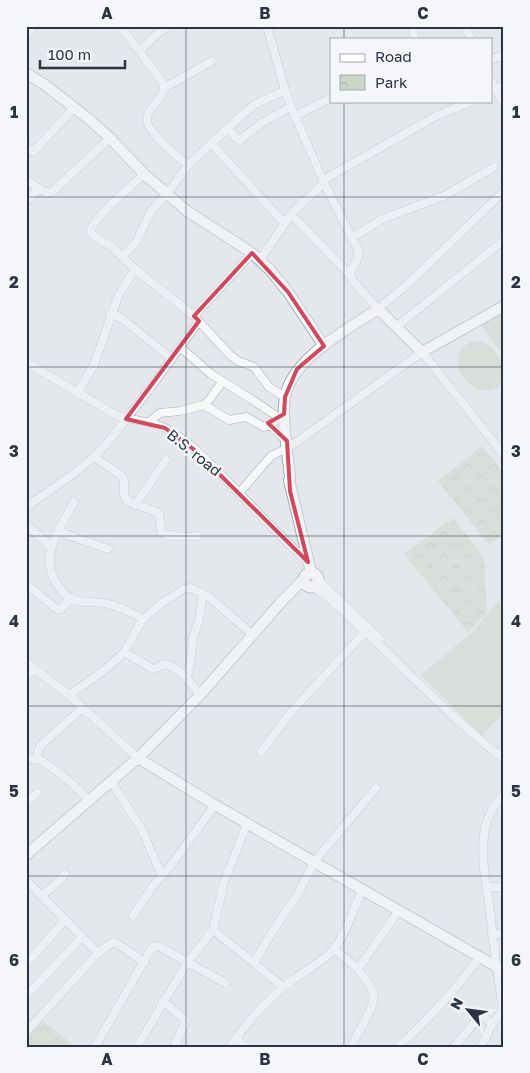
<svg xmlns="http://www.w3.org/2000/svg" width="530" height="1073" font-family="'Golos Text',sans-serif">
	<defs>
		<pattern id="park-crowns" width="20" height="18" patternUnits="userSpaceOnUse" patternTransform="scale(1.25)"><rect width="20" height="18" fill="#c9d6c5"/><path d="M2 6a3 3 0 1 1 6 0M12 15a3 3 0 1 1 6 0" fill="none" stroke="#adb8ab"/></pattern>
	</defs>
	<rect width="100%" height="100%" fill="#e4e7ec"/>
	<path fill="url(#park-crowns)" d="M482 446 504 473V533L489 545 438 481Z
		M453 518 484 557 487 613 468 632 404 554Z
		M42 1020 76 1047H26V1039Z"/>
	<path fill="#c9d6c5" d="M504 306V355L477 320Z
		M472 341C477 342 482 341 487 344 497 352 509 369 502 382 484 411 433 360 472 341Z
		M504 594V712L482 736 421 675 471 633Z"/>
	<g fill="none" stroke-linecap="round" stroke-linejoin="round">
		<g stroke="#a9aeb7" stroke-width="9">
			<path id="minor" d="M120 26 163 83C165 91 162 95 157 101 153 106 148 111 147 118 146 132 178 157 188 165L167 194 151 211 137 241 123 256
				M267 26 285 90 295 116 331 98
				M412 26 415 39
				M465 26 471 39
				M26 36 33 26
				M140 51 158 33 169 26
				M491 59 504 56
				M491 81 504 104
				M164 88 212 61
				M491 91 504 85
				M295 116 324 183 358 249C361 264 346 267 353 281L378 309 410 282 504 191
				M227 128 235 137 240 140 263 122 291 107
				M211 143 284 223
				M26 146 33 152 74 108
				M188 165 242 115 254 105 285 90
				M144 174C131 187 94 216 90 232L93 235 112 247 135 269 194 316 231 356 238 361 254 367 269 387 285 397
				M26 179C34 185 42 194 52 192L110 138
				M323 180 436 116 473 101
				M26 202 39 188
				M291 214 350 275
				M352 238 382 219 444 196 494 167
				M260 260 291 214 324 183
				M110 315 117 316 124 320 172 359
				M194 316 252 253
				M396 327 504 240
				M180 347 211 374 251 399 278 417
				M26 362 114 414C130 421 148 420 165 428 194 443 216 470 239 493 262 517 285 541 309 563
				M78 392 94 365 119 294 135 269
				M204 405 229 420 246 417 264 427 270 425 282 415
				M149 422 160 413 180 411 204 405 210 399 222 382
				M270 425 287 441
				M94 457 121 475 124 480V495L127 501 159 513 161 532C171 538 186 537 197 536
				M239 493 271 456 287 448 301 439 422 352 504 455
				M74 502C60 529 38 555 57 584 61 589 64 595 70 598 80 604 93 601 104 603 118 605 131 613 143 619
				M135 505 166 460
				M26 507 72 475 94 457 109 441 151 387 199 321
				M26 524 51 547
				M59 532 108 549
				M318 580 380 639
				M26 584 58 610 61 609 70 599
				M313 587C336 601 356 624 376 642 418 682 458 724 504 759
				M124 652 153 669H155L164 664C180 667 190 682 200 695
				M26 662 69 695 138 758
				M26 676 35 669
				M187 678 191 659 193 638 199 620 203 593
				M69 695 102 672 117 659 124 652 143 619 162 603 184 589 191 588 208 596 253 635
				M83 708 41 745 38 751 37 758C58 770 72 782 88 800
				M261 752 291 712 365 632
				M26 757 32 759 37 758
				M111 781 142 830 162 876
				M504 794C493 804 486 820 484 835 481 857 486 882 489 904 493 941 498 978 504 1015
				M26 803 37 793
				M26 880 98 953 26 1032
				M487 886 504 888
				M41 896 58 882 65 874
				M133 916 152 887 172 864 215 805
				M213 930 254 963 274 929 298 894 314 862 376 788
				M492 935 504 933
				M334 949 358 969
				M98 953 113 942 118 944 145 963
				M254 963 283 987
				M26 964 65 920
				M26 996 82 937
				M163 1001 185 1020 184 1025 174 1047
				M236 1038 246 1047
				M26 1046 27 1047
				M95 1047 151 949 155 946 160 947 225 983
				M137 1047 187 963 213 930 224 882 247 824
				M230 1047C247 1021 269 998 294 979 307 969 323 962 334 949 346 934 354 908 362 890
				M351 1047C356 1035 375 1006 374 996 373 987 363 977 358 969L399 910
				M398 1047C428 1020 455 990 479 958
				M454 1047 479 1017H484L492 1024
				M481 1047 492 1024 504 1009"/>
		</g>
		<g stroke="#a3abb8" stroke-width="12">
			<path id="major" d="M26 73 45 85 90 120 110 138 144 174 187 211 252 253 270 270 288 292 324 346
				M311 572 289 480 290 477C288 455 281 417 285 397 292 358 347 330 378 309L422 352 504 306
				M138 758 215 805 504 971
				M26 855 138 758 200 695 282 601 303 580"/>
		</g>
		<g stroke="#8b94a3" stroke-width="13">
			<path id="highway" d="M304 580a7 7 0 1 1 14 0a7 7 0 1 1-14 0Z"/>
		</g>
		<use href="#minor" stroke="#f7f8fa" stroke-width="8"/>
		<use href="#major" stroke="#fff" stroke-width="10"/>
		<use href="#highway" stroke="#fff" stroke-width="11"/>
	</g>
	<path d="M0 0H530V1073H0ZM252 253 288 292 324 346 297 369 285 397 284 414 268 423 287 441 290 491 308 562 196 451 165 428 126 419 199 321 194 316Z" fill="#e4e7ec" fill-opacity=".55" fill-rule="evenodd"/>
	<path fill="none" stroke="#d1495b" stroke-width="4" stroke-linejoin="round" d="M252 253 288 292 324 346 297 369 285 397 284 414 268 423 287 441 290 491 308 562 196 451 165 428 126 419 199 321 194 316Z"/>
	<path fill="none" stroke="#2b3445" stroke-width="1" stroke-opacity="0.55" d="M186 26V1047M344 26V39M344 101V1047M26 197H504M26 367H504M26 536H504M26 706H504M26 876H504"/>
	<g text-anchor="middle" stroke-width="5" stroke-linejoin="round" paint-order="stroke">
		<g font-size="15" fill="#2b3445" stroke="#f4f6f9">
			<text transform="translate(194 453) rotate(39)" y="5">B.S. road</text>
		</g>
	</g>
	<rect width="530" height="1073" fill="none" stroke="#f4f6f9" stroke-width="55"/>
	<rect x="330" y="38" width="162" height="65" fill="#f4f6f9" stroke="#a4a8b1"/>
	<rect x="340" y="54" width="25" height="8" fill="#ffffff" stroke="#a4a8b1"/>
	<text x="375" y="62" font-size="15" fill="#2b3445">Road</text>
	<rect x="340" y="75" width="25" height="15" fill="url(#park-crowns)" stroke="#a4a8b1"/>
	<text x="375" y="88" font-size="15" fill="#2b3445">Park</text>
	<g transform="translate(468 1010) rotate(299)" stroke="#f4f6f9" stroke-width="4" paint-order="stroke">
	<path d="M0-4L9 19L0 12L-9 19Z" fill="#2b3445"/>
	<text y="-8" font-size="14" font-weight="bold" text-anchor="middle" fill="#2b3445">N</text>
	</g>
	<path d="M40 60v8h85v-8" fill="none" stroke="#2b3445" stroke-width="2.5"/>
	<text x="48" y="60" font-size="15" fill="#2b3445" stroke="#f4f6f9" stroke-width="4" paint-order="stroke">100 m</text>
	<rect x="28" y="28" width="474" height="1018" fill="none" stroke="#2b3445" stroke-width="2"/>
	<g font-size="16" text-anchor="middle" font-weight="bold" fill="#2b3445">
		<text x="107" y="19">A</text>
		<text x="265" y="19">B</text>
		<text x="423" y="19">C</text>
		<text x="14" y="118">1</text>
		<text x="516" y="118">1</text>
		<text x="14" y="288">2</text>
		<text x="516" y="288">2</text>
		<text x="14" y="457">3</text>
		<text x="516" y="457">3</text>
		<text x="14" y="627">4</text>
		<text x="516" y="627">4</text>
		<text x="14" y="797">5</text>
		<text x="516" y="797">5</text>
		<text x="14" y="966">6</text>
		<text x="516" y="966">6</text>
		<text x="107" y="1065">A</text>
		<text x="265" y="1065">B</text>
		<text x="423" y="1065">C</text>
	</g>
</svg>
